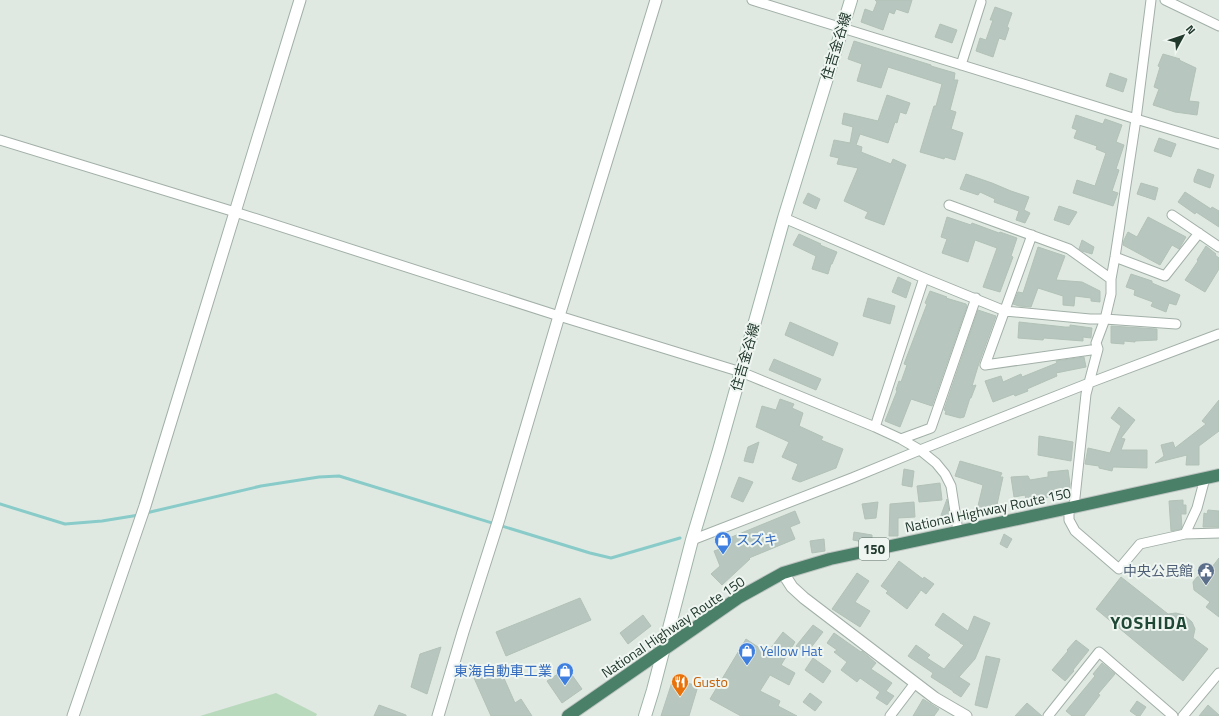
<svg xmlns="http://www.w3.org/2000/svg" width="1219" height="716" font-family="'Titillium Web','Noto Sans JP',sans-serif">
	<rect width="100%" height="100%" fill="#dfe9e2"/>
	<path fill="#b8d9bb" d="M276 693 317 714 316 716H200Z"/>
	<g fill="none" stroke-linecap="round" stroke-linejoin="round">
		<path stroke="#89cbc9" stroke-width="3" d="M0 504 65 524 102 521 139 515
			M146 513 261 486 319 477 339 476 590 553 611 558 680 538"/>
	</g>
	<path fill="#b7c6be" stroke="#b2c2b8" d="M875 0H912L908 13 896 9 894 14 889 12 883 30 861 22 865 9 873 12 877 2Z
		M995 7 1012 13 1007 27 1009 28 1005 40 999 38 993 57 976 51 980 38 986 40 993 20H990Z
		M940 24 957 30 952 43 935 37Z
		M854 41 931 65V66L955 73 954 80H958L950 110 956 112 951 129 963 133 955 160 945 157 944 159 920 152 934 106H936L942 84 888 67 881 88 857 81 862 64 848 59Z
		M1163 54 1180 59 1179 60 1196 68 1189 101 1199 102 1197 115 1175 112 1153 105 1159 89 1154 87 1160 67 1158 66Z
		M1110 73 1127 79 1123 92 1106 86Z
		M887 95 910 103 906 114 900 112 897 123 895 122 888 143 860 134 856 145 862 147 861 152 891 164 893 159 906 165 884 225 865 218 868 212 844 201 858 168 837 164 839 158 830 156 834 140 850 143 853 127 842 124 844 113 878 121Z
		M1076 115 1103 124 1105 119 1122 125 1116 142 1124 145 1116 169 1119 170 1112 191 1118 193 1113 206 1073 193 1077 180 1095 186 1106 153 1096 149 1097 146 1074 138 1077 130 1072 128Z
		M1159 138 1176 144 1171 157 1154 151Z
		M1198 169 1214 175 1210 188 1194 182V179Z
		M966 174 992 183 1011 191 1029 197 1024 210 1030 213 1025 223 1016 220 1019 211 994 202 995 199 980 192 978 195 960 189Z
		M1141 183 1158 188 1155 200 1137 194Z
		M1185 192 1211 209 1212 207 1219 211V227L1196 212 1195 214 1178 202Z
		M808 193 820 199 816 209 803 203Z
		M1059 206 1077 212 1069 225 1054 220Z
		M947 217 971 225 972 223 999 233 1000 232 1017 238 1011 256 1013 257 1000 292 983 287 997 248 975 240 968 262 942 253 947 239 941 237Z
		M1148 217 1186 237 1179 249 1172 245 1160 265 1123 245 1124 240 1128 232 1137 237Z
		M799 234 821 244 820 245 837 252 832 264H831L828 274 812 269 816 256 793 245Z
		M1082 240 1094 247 1092 254 1082 251 1079 249Z
		M1206 246 1216 254 1215 255 1219 258V269L1205 292 1185 280 1198 261 1197 260Z
		M1038 247 1065 256 1056 280 1082 282 1100 291V302L1091 301V298L1075 296 1074 306 1063 305V296L1038 288 1031 307 1019 306 1013 304 1018 292 1023 293Z
		M1131 274 1152 281V283L1180 295 1176 305 1169 303 1166 312 1151 306 1153 302 1134 295 1135 290 1126 287Z
		M898 277 911 283 906 298 892 292Z
		M930 291 947 297 946 298 966 304 967 306 932 406 911 399 900 427 885 421 897 391 896 390 899 381 901 382 907 365 904 364 927 304 925 303Z
		M868 298 895 306 890 324 863 316Z
		M978 310 996 316 979 363 972 386 976 385 971 398H970L964 417 960 418 945 414 946 411 944 410Z
		M790 322 838 343 833 356 785 335Z
		M1019 322 1065 327H1070V325L1092 328 1091 338 1083 337V341L1044 338 1043 340 1018 338Z
		M1111 326 1157 329V340L1135 341V342L1124 341V344L1111 343Z
		M1084 357 1086 367 1056 373 1057 376 1027 389 1028 391 1015 396 1014 394 993 402 985 381 1001 376 1003 382 1021 374 1022 377 1057 363 1056 361Z
		M774 359 821 379 816 390 769 370Z
		M780 399 794 404 792 408 803 413 799 426 823 437 821 440 843 449 836 468 800 482 792 479 798 464 782 457 789 442 756 427 762 406 776 410Z
		M1219 400V431L1199 446V465H1186L1187 455 1155 463 1164 456 1161 445 1173 442 1175 448 1206 424 1202 421Z
		M1119 407 1135 420 1121 438 1125 439 1121 450H1147V468L1113 467 1112 471 1099 468V466L1085 464 1088 448 1110 453 1121 426 1111 418Z
		M1039 436 1073 442 1071 461 1038 455Z
		M759 442 753 463 744 461 748 447Z
		M960 461 1002 473 1000 477H1003L995 514 977 510 983 485 955 476Z
		M904 469 914 471 912 487 902 485Z
		M1068 470 1070 484 1069 492 1044 498 1043 496 1026 499 1025 495 1014 497 1011 477 1028 476 1030 480 1048 477V472Z
		M739 477 753 482 743 502 731 497Z
		M940 483 942 500 919 502 917 486Z
		M947 499 951 524 942 525 940 518Z
		M1183 500V505H1186V514H1181L1182 527 1181 529 1171 531 1169 501Z
		M878 502 876 518 865 519 862 504Z
		M914 502 915 517 898 518V536H889L890 504Z
		M1208 510 1219 511V527H1203L1204 513 1207 514Z
		M795 511 800 523 790 527 795 539 749 558 750 559 722 585 711 574 720 566 714 551 720 549 717 543Z
		M854 532 872 535V542L869 543 853 540Z
		M1004 534 1012 539 1007 548 1000 544Z
		M824 539 825 551 812 553 810 541Z
		M1219 558V617L1206 607 1210 602 1194 590 1193 582 1197 577 1205 576Z
		M899 561 923 579 924 577 934 584 926 594 921 590 907 609 886 593 888 591 881 586Z
		M857 573 869 581 855 602 870 611 860 627 832 609Z
		M1121 577 1168 614 1176 613 1184 615 1192 622 1195 629 1193 638 1208 649 1183 681 1096 609Z
		M580 598 591 620 506 656 496 632Z
		M943 613 968 631 974 616 990 623 975 659 959 677 970 684 961 697 953 692V691L931 677 933 673 908 656 916 645 930 655 927 658 944 669 964 645 960 643V642L935 625Z
		M643 615 651 626 628 644 620 633Z
		M813 625 823 632 806 654 796 646Z
		M783 632 795 642 781 665 795 673 789 685 770 675 760 691 780 701 778 706 797 716H741L710 699 746 639 767 653Z
		M834 633 861 652 862 651 876 663 871 669 892 683 886 691 894 696 887 705 876 698 880 692 860 678 857 682 841 670 847 662 834 652 837 650 827 643Z
		M1076 640 1089 650 1073 670 1074 671 1065 681 1052 670 1068 651 1067 650Z
		M441 647 427 694 411 687 420 654Z
		M986 656 1000 659 987 708 975 705Z
		M813 658 831 671 823 683 805 670Z
		M1102 663 1115 674 1098 694 1100 695 1084 716H1072L1066 711 1095 676 1093 674Z
		M499 667 515 703 521 699 532 716H491L474 678Z
		M567 668 582 689 562 703 547 681Z
		M673 679 698 686 689 716H661Z
		M810 693 822 702 815 711 803 702Z
		M923 699 939 709 934 716H913Z
		M1137 701 1146 707 1140 716H1137L1130 711Z
		M1027 703 1042 716H1015Z
		M379 705 406 715V716H374Z
		M1208 705 1219 715V716H1199Z"/>
	<g fill="none" stroke-linecap="round" stroke-linejoin="round">
		<g stroke="#a2b0a8" stroke-width="11">
			<path id="minor" d="M752 0 1136 119 1219 144
				M1165 0 1219 26
				M961 65 981 2
				M0 140 235 212 559 316 741 372 875 427 901 439 920 450 936 463 945 474 951 486 958 531
				M949 205 1069 249 1111 279
				M1172 215 1219 247
				M784 218 924 278 1005 311 1090 319H1105L1176 324
				M1032 235 985 365 1098 349
				M1115 257 1165 276 1199 233
				M875 427 924 278
				M901 439 931 428 976 298
				M1074 507 1086 394 1098 349 1096 343 1105 319 1111 294V279L1115 257 1136 119 1151 0
				M1069 508V520L1075 531 1119 569 1140 544 1185 534 1219 533
				M1185 534 1197 508 1205 478
				M692 540 852 478 920 450 1089 383 1219 334
				M890 716 915 683
				M1048 716 1099 652 1173 716
				M1183 716 1219 673"/>
		</g>
		<g stroke="#a2b0a8" stroke-width="13">
			<path id="tertiary" d="M783 573 792 587 804 598 935 698 966 716
				M73 716 145 506 300 0
				M438 716 463 632 499 519 559 316 656 0"/>
		</g>
		<g stroke="#9fb4a8" stroke-width="14">
			<path id="secondary" d="M645 716 653 690 692 540 719 450 784 218 851 0"/>
		</g>
		<g stroke="#bcc3c0" stroke-width="14">
			<path id="trunk" d="M568 716 738 598 783 573 830 559 1069 508 1219 475"/>
		</g>
		<use href="#minor" stroke="#fff" stroke-width="9"/>
		<use href="#tertiary" stroke="#fff" stroke-width="11"/>
		<use href="#secondary" stroke="#fff" stroke-width="12"/>
		<use href="#trunk" stroke="#4a7f68" stroke-width="12"/>
	</g>
	<defs>
		<g id="shop-pin" transform="scale(0.9)"><path d="M0 17L-7.5 6A9.5 9.5 0 1 1 7.5 6Z" fill="#3f7fe0" stroke="#eff6f1"/><path d="M-5-2.5h2.3a2.7 3.5 0 0 1 5.4 0H5L5.5 6h-11ZM-1.5-2.5h3a1.5 2.3 0 0 0-3 0Z" fill="#fff"/></g>
		<g id="civic-pin" transform="scale(0.9)"><path d="M0 17L-7.5 6A9.5 9.5 0 1 1 7.5 6Z" fill="#5c6f8a" stroke="#eff6f1"/><path d="M-.6-6.5H3V-4.5H.6V-3L4-1V1h2V6H-6V1h2V-1L-.6-3ZM-1.2 2.5V6h2.4V2.5Z" fill="#fff"/></g>
		<g id="restaurant-pin" transform="scale(0.9)"><path d="M0 17L-7.5 6A9.5 9.5 0 1 1 7.5 6Z" fill="#e8710a" stroke="#eff6f1"/><path d="M-5-6h1v4h1v-4h1v4h1v-4h1v5L-1.5 .5V6h-2V.5L-5-1ZM5-6V6H3V1.5H1.5Q1.5-4 5-6Z" fill="#fff"/></g>
	</defs>
	<g fill-rule="evenodd">
		<use href="#shop-pin" x="723" y="540"/>
		<use href="#civic-pin" x="1206" y="571"/>
		<use href="#shop-pin" x="747" y="651"/>
		<use href="#shop-pin" x="565" y="671"/>
		<use href="#restaurant-pin" x="680" y="682"/>
	</g>
	<g text-anchor="middle" stroke-width="4" stroke-linejoin="round" paint-order="stroke">
		<rect fill="#eff6f1" stroke="#5f7168" stroke-width="1" x="859" y="538" width="30" height="22" rx="3"/>
		<g font-size="13" font-weight="bold" fill="#21382d">
			<text x="874" y="554">150</text>
		</g>
		<g font-size="14" fill="#21382d" stroke="#eff6f1">
			<text transform="translate(836 46) rotate(-73)" y="5">住吉金谷線</text>
			<text transform="translate(745 357) rotate(-74)" y="5">住吉金谷線</text>
			<text transform="translate(988 510) rotate(-12)" y="5">National Highway Route 150</text>
			<text transform="translate(673 627) rotate(-34)" y="5">National Highway Route 150</text>
		</g>
		<g font-size="14" fill="#366cbe" stroke="#eff6f1" text-anchor="start">
			<text x="736" y="545">スズキ</text>
			<text x="760" y="656">Yellow Hat</text>
			<text x="552" y="676" text-anchor="end">東海自動車工業</text>
		</g>
		<g font-size="14" fill="#4e5e75" stroke="#eff6f1" text-anchor="end">
			<text x="1193" y="576">中央公民館</text>
		</g>
		<g font-size="14" fill="#c56008" stroke="#eff6f1" text-anchor="start">
			<text x="693" y="687">Gusto</text>
		</g>
		<g font-size="18" font-weight="bold" letter-spacing="1" fill="#1f4836" stroke="#eff6f1">
			<text x="1149" y="629">YOSHIDA</text>
		</g>
	</g>
	<g transform="translate(1183 36) rotate(50)" stroke="#eff6f1" stroke-width="3" paint-order="stroke">
	<path d="M0-3L7 15L0 10L-7 15Z" fill="#21382d"/>
	<text y="-6" font-size="11" font-weight="bold" text-anchor="middle" fill="#21382d">N</text>
	</g>
</svg>
